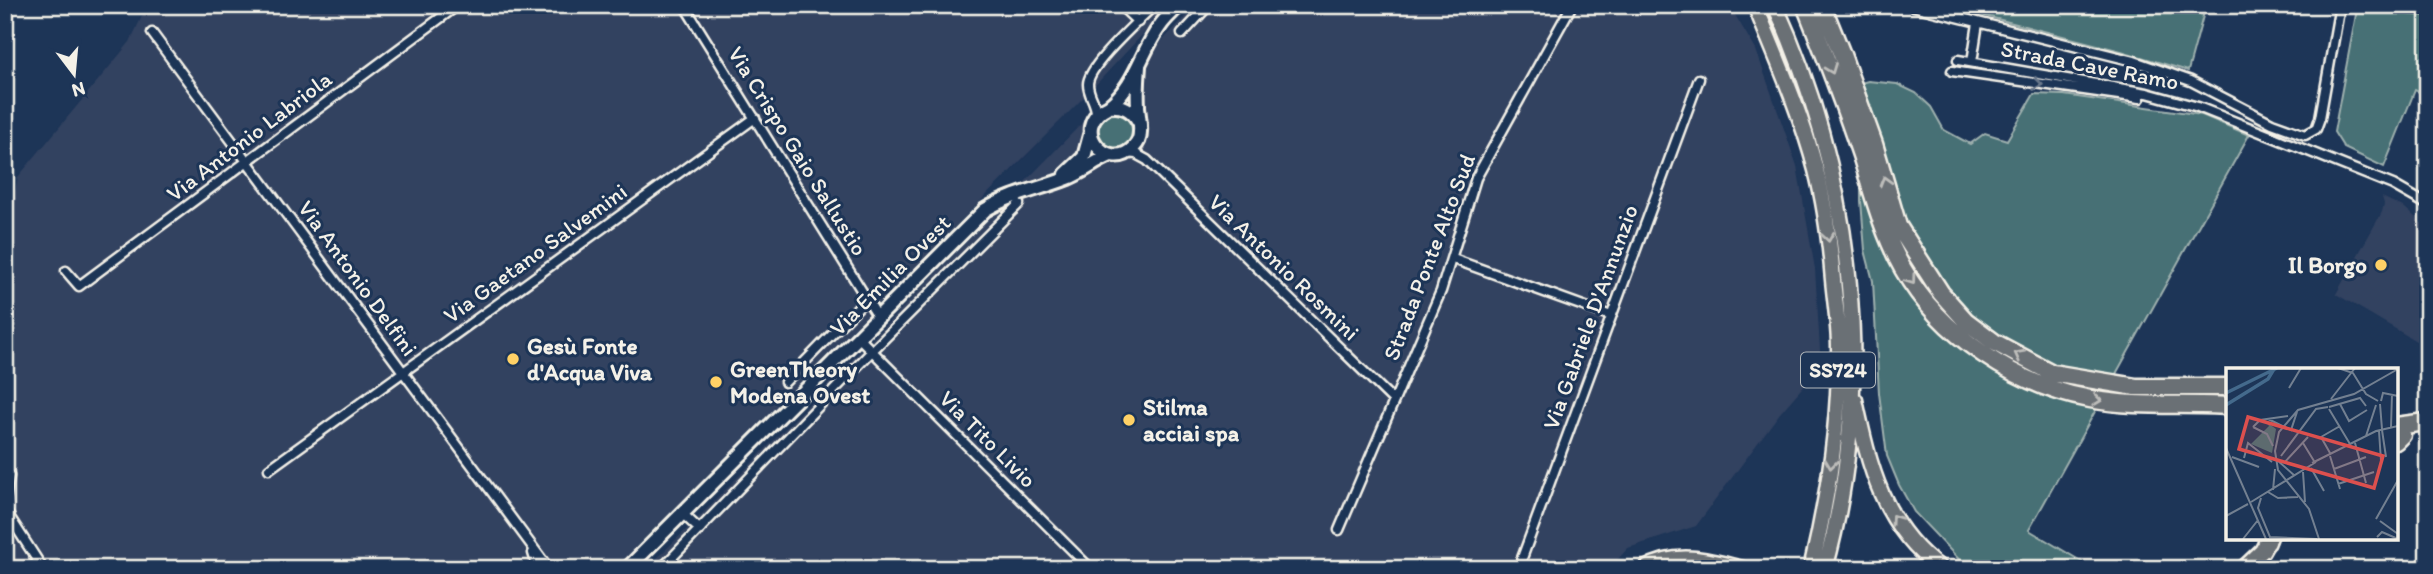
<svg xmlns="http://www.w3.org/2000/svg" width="2433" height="574" font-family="Itim,sans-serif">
	<rect width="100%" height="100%" fill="#1d3557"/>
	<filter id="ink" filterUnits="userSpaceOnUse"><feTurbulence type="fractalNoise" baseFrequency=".0143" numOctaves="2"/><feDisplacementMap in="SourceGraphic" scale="14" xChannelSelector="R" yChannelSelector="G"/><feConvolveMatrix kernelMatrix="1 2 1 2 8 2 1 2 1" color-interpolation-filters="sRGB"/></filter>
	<g filter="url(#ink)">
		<path fill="#334260" d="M165 5H1170L1087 94 614 569H5V242L18 177 130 42 143 14Z
			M1197 5H1729L1756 50 1797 166 1815 269 1821 366 1780 413 1696 526 1628 548 1609 569H646L700 516Z
			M2382 197 2405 208 2428 229V348L2336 294 2382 212 2384 204Z"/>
		<path fill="#477075" stroke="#9eb0ae" stroke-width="2" d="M1963 5H2206L2188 71 2121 51 1962 10Z
			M2357 9 2428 16V96L2415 90 2384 167 2344 148 2334 132Z
			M1868 81 1897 84 1916 93 1931 107 1944 130 1970 144 1985 133 2007 140 2034 94 2064 95 2202 115 2249 135 2029 530 2094 569H1968L1914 512 1899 485 1887 456 1879 393 1873 281 1865 250 1861 201V162L1853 85Z
			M1098 131a17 17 0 1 1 34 0a17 17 0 1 1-34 0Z"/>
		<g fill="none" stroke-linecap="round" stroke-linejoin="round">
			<g stroke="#f4f1e8" stroke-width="13">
				<path id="minor" d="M684 5 878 317
					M1120 5 1138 22
					M1909 5 2134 61 2191 81 2272 123 2305 135 2316 129 2320 118 2340 5
					M152 33 549 569
					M1182 34 1209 5
					M1958 60 2147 93 2198 107 2393 185 2428 205
					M1972 62 1978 23
					M1952 71 2140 98
					M1096 115C1097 103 1088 96 1088 84 1088 65 1140 20 1154 5
					M1126 153 1136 154 1147 160 1394 401
					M1453 259 1611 316
					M66 271 79 286 458 5
					M858 337 1091 569
					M785 382 867 298
					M269 469 755 118
					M5 502 9 476
					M5 510 43 569
					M683 514 700 530
					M1339 530 1441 291 1476 178 1572 5
					M533 553 538 569
					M661 569 872 351 1019 204
					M1518 569 1699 79"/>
			</g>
			<g stroke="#f4f1e8" stroke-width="18">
				<path id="secondary" d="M1109 106C1136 84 1141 52 1160 26 1165 18 1173 12 1179 5
					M1139 122C1132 109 1123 105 1109 106 1066 127 1109 175 1134 147 1138 143 1140 137 1140 132 1141 123 1138 113 1138 105 1137 92 1138 79 1139 66
					M1066 174 1084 157 1090 135
					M627 569 985 210C1011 194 1040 189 1068 178 1083 172 1096 161 1111 155"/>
			</g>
			<g stroke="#f4f1e8" stroke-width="19">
				<path id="trunk" d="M1755 5C1777 59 1801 113 1816 170 1825 205 1830 243 1833 280 1835 302 1839 325 1839 348 1840 422 1828 497 1811 569
					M1775 5C1854 178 1876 384 1825 569
					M1855 400C1869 466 1883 527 1941 569
					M2396 442 2403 435
					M1645 569C1677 551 1708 560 1742 569
					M2243 569 2262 551 2270 537"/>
			</g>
			<g stroke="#f4f1e8" stroke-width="21">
				<path id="motorway" d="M1805 5C1825 55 1844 104 1861 155 1873 194 1883 234 1903 269 1940 335 2017 386 2090 399 2136 408 2182 403 2228 406
					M1822 5 1841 52 1874 144 1898 226 1941 293 1966 321 1994 342 2052 373 2136 387H2228
					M2396 426 2426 422
					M2267 542 2268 537"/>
			</g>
			<use href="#minor" stroke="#1d3557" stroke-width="8"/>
			<use href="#secondary" stroke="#1d3557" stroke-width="12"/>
			<use href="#trunk" stroke="#6b6f75" stroke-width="14"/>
			<use href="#motorway" stroke="#6b6f75" stroke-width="16"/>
		</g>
		<defs><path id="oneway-chevron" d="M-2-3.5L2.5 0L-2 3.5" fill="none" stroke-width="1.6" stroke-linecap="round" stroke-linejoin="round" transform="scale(1.75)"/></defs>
		<g stroke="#bdbdba">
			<use href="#oneway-chevron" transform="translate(1831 69) rotate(69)"/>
			<use href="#oneway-chevron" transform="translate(1885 181) rotate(-106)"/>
			<use href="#oneway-chevron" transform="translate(1828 237) rotate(81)"/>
			<use href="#oneway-chevron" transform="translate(1911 280) rotate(54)"/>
			<use href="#oneway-chevron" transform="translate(2019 355) rotate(-152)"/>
			<use href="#oneway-chevron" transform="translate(2097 400) rotate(7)"/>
			<use href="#oneway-chevron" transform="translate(1831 464) rotate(97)"/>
			<use href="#oneway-chevron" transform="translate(1895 519) rotate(-125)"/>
		</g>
		<use stroke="#68778a" href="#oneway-chevron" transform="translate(2038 84) rotate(8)"/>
	</g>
	<g fill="#ffd166" stroke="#1d3557" stroke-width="2.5">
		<circle cx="2381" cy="265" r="7"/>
		<circle cx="513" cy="359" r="7"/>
		<circle cx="716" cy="382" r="7"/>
		<circle cx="1129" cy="420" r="7"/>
	</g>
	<g text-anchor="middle" stroke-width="6" stroke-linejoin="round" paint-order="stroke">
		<rect fill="#1d3557" stroke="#b4b9bc" stroke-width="2" x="1801" y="352.5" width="74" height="35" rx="5"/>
		<g font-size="21" font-weight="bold" fill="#f4f1e8">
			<text x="1838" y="377">SS724</text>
		</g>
		<g font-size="23" fill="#f4f1e8" stroke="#1d3557">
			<text transform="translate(2090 65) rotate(11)" y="8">Strada Cave Ramo</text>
			<text transform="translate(249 136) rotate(-37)" y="8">Via Antonio Labriola</text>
			<text transform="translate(798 151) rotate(58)" y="8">Via Crispo Gaio Sallustio</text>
			<text transform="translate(535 253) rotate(-36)" y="8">Via Gaetano Salvemini</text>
			<text transform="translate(1429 257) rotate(-69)" y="8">Strada Ponte Alto Sud</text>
			<text transform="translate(1284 267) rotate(44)" y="8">Via Antonio Rosmini</text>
			<text transform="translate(890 275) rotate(-45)" y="8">Via Emilia Ovest</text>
			<text transform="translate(358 278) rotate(54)" y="8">Via Antonio Delfini</text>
			<text transform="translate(1590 317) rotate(-70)" y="8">Via Gabriele D'Annunzio</text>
			<text transform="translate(988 439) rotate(45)" y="8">Via Tito Livio</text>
		</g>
		<g font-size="23" font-weight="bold" fill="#f4f1e8" stroke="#1d3557" text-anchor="start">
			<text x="2367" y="273" text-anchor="end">Il Borgo</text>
			<text x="527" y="354">Gesù Fonte<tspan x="527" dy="26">d'Acqua Viva</tspan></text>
			<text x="730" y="377">GreenTheory<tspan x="730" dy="26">Modena Ovest</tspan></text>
			<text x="1143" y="415">Stilma<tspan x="1143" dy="26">acciai spa</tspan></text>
		</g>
	</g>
	<g transform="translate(2226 368)">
		<rect width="172" height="172" fill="#1d3557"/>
		<path d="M38 52 50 61 46 85 25 76 43 58Z" fill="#477075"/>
		<path fill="none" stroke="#446a8c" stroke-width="3.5" d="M0 25 51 0M0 37 42 11 48 1"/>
		<path fill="none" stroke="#738091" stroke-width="2" d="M112 0 127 5 140 26 152 33M63 20 75 0M105 31 129 0M155 33 157 25 172 28M114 36 123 53 141 42M154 36 156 61M103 39 134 30 140 38M103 41 124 76M42 51 65 62 71 44M27 59 41 66 47 78M27 59 34 52 62 48M165 59 166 26M156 62 160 89M153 63 155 93M140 68 150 37M77 75 88 93M129 75 140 115M0 80 40 171M104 85 95 69 114 58M55 88 90 41 102 39M104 88 114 121M6 89 33 99M18 90 22 75 46 94M51 92 69 108M58 95 82 69M86 95 150 63 172 58M85 100 98 123M108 101 140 89M77 104 79 134M112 116 148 104M47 122 49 101M42 124 52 130 72 129M35 130 32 140 44 169 91 171M25 134 90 94M0 148 22 136M150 151 172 112M154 153 172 166M151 169 156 164 172 171M17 171 32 152M93 171 83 141 52 102 49 83 53 64 72 42 128 26 172 1"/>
		<path fill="#dc504e" fill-opacity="0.15" stroke="#dc504e" stroke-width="3.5" d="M22 49 157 88 148 120 13 81Z"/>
		<rect width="172" height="172" fill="none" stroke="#f4f1e8" stroke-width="3.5"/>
	</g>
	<rect width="2433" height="574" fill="none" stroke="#1d3557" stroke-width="28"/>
	<rect x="14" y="14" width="2405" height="546" fill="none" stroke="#f4f1e8" stroke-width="2.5" filter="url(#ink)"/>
	<g transform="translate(74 74) rotate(164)" stroke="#1d3557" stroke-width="5" paint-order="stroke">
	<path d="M0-5L12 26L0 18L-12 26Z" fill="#f4f1e8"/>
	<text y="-10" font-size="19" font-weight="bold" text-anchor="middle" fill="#f4f1e8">N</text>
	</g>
</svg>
